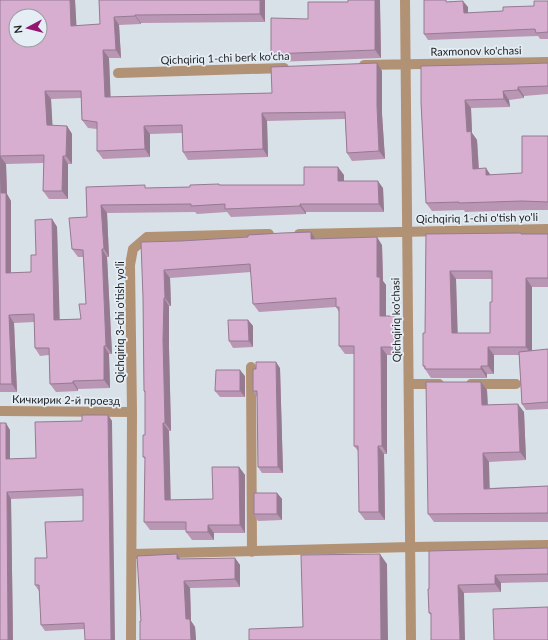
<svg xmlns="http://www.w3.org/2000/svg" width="548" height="640" font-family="Lato,sans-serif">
	<rect width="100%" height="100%" fill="#d9e1e8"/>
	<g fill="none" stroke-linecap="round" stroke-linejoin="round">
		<path stroke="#b29274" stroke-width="10" d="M405 0 411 640
			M364 65 548 62
			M118 73 284 68
			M299 234 548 229
			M251 367 252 552
			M409 384H439
			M471 384H516
			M0 411 132 412
			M132 554 411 547 548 545
			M131 640 132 412 130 265 133 249 147 237 269 234"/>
	</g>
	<path fill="#b996b3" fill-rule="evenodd" d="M0 0H78H75L76 26 100 24 99 0H265V22L141 23V24L119 25 121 58H109L110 97 272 93 382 71V114L385 159 352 161 347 153 345 119 267 121 268 157 188 160 183 152 182 133 150 134V157L103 159 97 151V129L88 128 82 120 81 98 51 99 52 126H67L72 134V164H68V199H49L43 191 44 163 6 164 7 194 11 201V273L31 272 36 255 52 219 57 227 59 319H81L86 304 83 257H78L72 249 87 217 86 187 147 188 190 187 220 185H304L344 175V181L383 188 384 212H306V214L231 217 227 212 197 214 195 212 107 213 109 257H107L112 354H109L110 388 78 389V391L56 392 50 384 49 355 40 356 35 348 34 322 14 323 17 392H0Z
		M450 1 468 7V13L503 11 534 6 548 1V39H540L538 36 428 40 424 34Z
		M348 2 380 10 381 58 276 62 271 54 308 19Z
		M548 63V94L524 96V98L509 100 510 107 471 108 472 133 477 140 479 168 490 175 522 173 548 136V210H528L465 212 464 210 432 211 426 203 421 102 517 64Z
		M311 232 315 239 382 245 383 281 386 285V316H394L400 324V355H387V454H384L385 520H365L359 512 358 451 354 446V354H345L339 346V312L336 307 259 312 253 304 251 272 170 278 171 306H169V348L171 431H169L170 500 213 499 239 467 245 475V533H214V540H192L186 532V530H150L144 522 145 459 143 457 145 435V393L144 391 143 298 181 241Z
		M426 234H548V287H532V351L548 349V409L526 410 522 404 519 355H494V374H487V378H431L423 366 425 333ZM456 279H492V302L490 333H457Z
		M248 320 253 326V347L233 348 229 341Z
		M280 368 283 473H262L258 467 257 397 253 391Z
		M245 376V397H220L215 391Z
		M481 382 487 390 488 405 524 412 526 460 489 462V488L548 486V522H434L428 514Z
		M108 415 112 421 85 629 45 631 41 625 39 591 35 585 47 558 83 521V496L11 499 13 640 0 423 10 430V459L36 458 82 421Z
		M277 493 282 499V520L258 521 254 514Z
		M548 548V582L501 583V592L464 593 431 615 429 613 428 589Z
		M177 554 180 559 235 558 240 565V587L190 588 191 621 195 627 196 640H140Z"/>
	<path fill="#967a92" d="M70 0H75L77 34 71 26Z
		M260 0H265V22L260 14Z
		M375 0H380L381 58 375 50Z
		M463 1 468 7V19L464 13Z
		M135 15 141 23V24L135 16Z
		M114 17 119 25 121 58 116 50Z
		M103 50 109 58 111 105 105 97Z
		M377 63 382 71V114L385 159 379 151 377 106Z
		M518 87 524 96V98L518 90Z
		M45 91 51 99 53 133 47 125Z
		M503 91 509 100 510 107 504 99Z
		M465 100 471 108 472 133 477 140 479 177 473 169 467 132Z
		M262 113 267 121 268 157 263 149Z
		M67 126 72 134V164L66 156Z
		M144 126 150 134V157L145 149Z
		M0 156 6 164 7 194 11 201V281L6 273 1 193Z
		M63 156 68 164V199L62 191Z
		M338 167 344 175V189L338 181Z
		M486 168 492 177 486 175Z
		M378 181 383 188 384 212 379 204Z
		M300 204 306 212V214L300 206Z
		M101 205 107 213 109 257 104 249Z
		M52 219 57 227 60 328 54 320Z
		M311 232 316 240 311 239Z
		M377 237 382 245 383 281 386 285V324L380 316 377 277Z
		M102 249 107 257 112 354 106 346Z
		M164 270 170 278 171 306 165 298Z
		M450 271 456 279 458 341 452 333Z
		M526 278 532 287V355L526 347Z
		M164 298 169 306V348L171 431 165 423 163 340Z
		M9 315 14 323 17 392 12 384Z
		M394 316 400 324V355L394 347Z
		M248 320 253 326V347L249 341Z
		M104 346 109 354 110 388 104 380Z
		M381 347 387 355V454L382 446Z
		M488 347 494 355V374L488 366Z
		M276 362 280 368 283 473 278 467Z
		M481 366 487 374V378L481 369Z
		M240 370 245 376V397L240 391Z
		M73 381 78 389V391L73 383Z
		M481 382 487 390 488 414 482 405Z
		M518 404 524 412 526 460 520 452Z
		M108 415 112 421 115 640H111Z
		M6 423 10 430V465L6 459Z
		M163 423 169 431 171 508 165 500Z
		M378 446 384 454 385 520 379 512Z
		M483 453 489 462 490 497 484 489Z
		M239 467 245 475V533L240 525Z
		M7 492 11 499 13 640H8Z
		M277 493 282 499V520L277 514Z
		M208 525 214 533V540L208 532Z
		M177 554 182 562 177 559Z
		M380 554 387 564 388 640H381Z
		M235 558 240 565V587L235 579Z
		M495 575 501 583V592L495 584Z
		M184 581 190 588 191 621 195 627 196 640H191L186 619Z
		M458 585 464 593 465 640H460Z"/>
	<path fill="#d7aed0" stroke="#967a92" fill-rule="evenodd" d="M0 0H70L71 26 100 24 99 0H260V14L135 15V16L114 17 116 50H103L105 97 272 93 271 67 377 63V106L379 151 347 153 345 112 262 113 263 149 183 152 182 125 144 126 145 149 97 151V122L82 120 81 91H45L47 125 67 126 66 156H63L62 191H43L44 155 0 156 1 193H6V273L31 272V255H36L35 220 52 219 54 320 81 319 79 304H86L83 250 72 249 69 218 87 217 86 187 145 185V188L190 187V185L219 184V185H304V167H338V181H378L379 204H300V206L225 209V204L191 206V204L101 205 104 249H102L106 346H104V380L73 381V383L50 384 49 348H35L34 314 9 315 12 384H0ZM16 16H40V40H16Z
		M348 0H375V50L271 54V18L308 19V2H348Z
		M424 0H446V2L463 1 464 13 503 11V7L534 6V1H548V32L536 33 535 29 424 34Z
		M548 63V86L518 87V90L503 91 504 99 465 100 467 132 471 131 473 169 486 168V175L522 173V136H548V202L522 201 459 203V202L426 203 421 102V66L517 64Z
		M311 232V239L377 237V277H380V316H394V347H381L382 446H378L379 512H359L358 446H354V346H339V307H336V298L253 304 250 264 164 270 165 298H164L163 340 165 423H163L165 500 213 499 212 467H239L240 525H208V532H186V522H144L145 457H143V435H145V391H144L143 298 141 242 181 241 248 237V235L282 233Z
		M521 233V234H548V278H526V347H488V366H481V369H425V366H423V333H425L426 234ZM450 271H492V302H490V333H452Z
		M228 320H248L249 341H229Z
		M548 349V402L522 404 519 352Z
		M256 362H276L278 467H258L257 391H253V369H256Z
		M216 370H240V391H215Z
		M426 382H481L482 405 518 404 520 452 483 453 484 489 548 486V513L428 514Z
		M82 415H108L111 640H85L84 623 41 625 39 585H35V558H47L45 522 83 521V489L7 492 8 640H0V423H6V459L36 458 35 422 82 421Z
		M254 493H277V514H254Z
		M548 548V574L495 575V584L458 585 460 640H431V613H429L428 589H429V551Z
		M177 554V559L235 558V579L184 581 186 619H190L191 640H140V621H141L137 556Z
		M380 554 381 640H249V629L303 627 301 555Z
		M548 607V640H494L493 609Z"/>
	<g text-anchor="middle" stroke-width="3.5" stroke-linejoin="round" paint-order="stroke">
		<g font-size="11" fill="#1d1f22" stroke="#e6eef5">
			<text transform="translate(476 51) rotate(-1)" y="4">Raxmonov ko'chasi</text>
			<text transform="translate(225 58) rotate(-2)" y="4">Qichqiriq 1-chi berk ko'cha</text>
			<text transform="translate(477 218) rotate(-1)" y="4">Qichqiriq 1-chi o'tish yo'li</text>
			<text transform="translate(396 320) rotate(-91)" y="4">Qichqiriq ko'chasi</text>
			<text transform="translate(120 322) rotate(-90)" y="4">Qichqiriq 3-chi o'tish yo'li</text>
			<text transform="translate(66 400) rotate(1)" y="4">Кичкирик 2-й проезд</text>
		</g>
	</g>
	<g transform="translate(28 28) rotate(263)"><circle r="19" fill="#e6eef5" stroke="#969ba1"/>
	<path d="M0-3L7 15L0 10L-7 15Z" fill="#951670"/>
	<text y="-6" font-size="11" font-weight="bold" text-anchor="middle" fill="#1d1f22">N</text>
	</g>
</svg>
